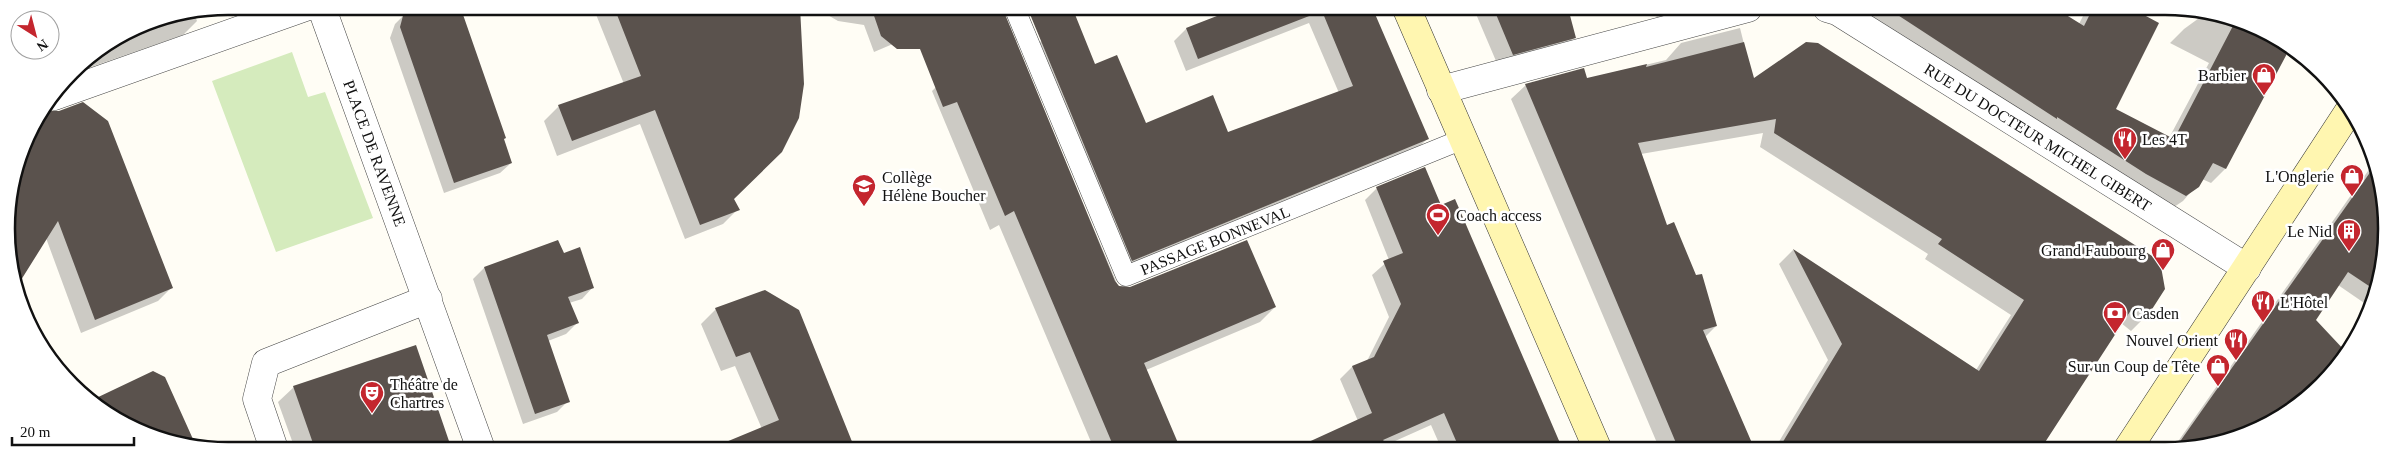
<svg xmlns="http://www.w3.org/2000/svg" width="2393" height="457" font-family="'Times New Roman',serif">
	<rect width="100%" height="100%" fill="#fffdf5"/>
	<path fill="#d5ebbd" d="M292 52 308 97 325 92 373 218 276 252 212 81Z"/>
	<path fill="#0003" d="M593 7H799L803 84 733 199 738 209 723 224 685 239 640 124 557 156 544 121 559 106 624 84Z
		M814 7H980L874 52 864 25 838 21Z
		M1243 7H1370L1427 139 1415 151 1120 272 1029 54 1041 41 1094 65 1145 125 1227 134 1339 93 1309 23 1186 71 1174 41 1186 29Z
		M1473 7 1570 8H1567L1575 37 1561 51 1499 68Z
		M1654 8H1719L1659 25Z
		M1846 8H2053L2079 24 2087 8H2128L2114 110 2169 138 2209 63 2170 43 2184 29 2206 13 2275 36 2289 47 2225 169 2211 183 2202 179 2183 201 2171 209Z
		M194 13 197 21 183 35 68 75 72 71 144 23Z
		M405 14 503 139 511 163 500 173 444 193 390 38 395 24Z
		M1740 28 1753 80 1807 44 2146 316 2131 331 2121 323 2038 450H1774L1828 360 1779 264 1793 250 1976 370 2011 315 1925 259 1928 254 1760 147 1763 133 1641 154 1666 226 1716 326 1705 337 1753 450H1660L1511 99 1526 85 1586 79 1666 60 1681 43Z
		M1018 50 1118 286 1275 307 1260 322 1146 370 1179 450 1094 449 999 225 990 230 932 91 946 77Z
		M29 130 172 287 158 301 81 333 46 238 16 284 7 214Z
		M2375 161 2379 171 2385 257 2370 307 2338 285 2314 321 2345 353 2321 386 2263 428 2179 450H2172Z
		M1377 188 1441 207 1562 450H1442L1431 425 1384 446 1358 421 1340 379 1352 367 1367 361 1389 317 1372 275 1389 260 1365 200Z
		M558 241 563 254 593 287 582 299 569 303 577 323 566 334 548 341 568 401 557 412 523 424 473 279 484 268Z
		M716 309 798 311 854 449H751L748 442 762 429 735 366 721 371 701 324Z
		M153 373 195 447 118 421 93 401Z
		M294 387 449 443 445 449H295L278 402Z"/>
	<path fill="#5a524d" d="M422 6H460L506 138 504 139 512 163 454 183 400 27 404 12Z
		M614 7H800L804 84 799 118 782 152 734 199 740 210 700 225 655 110 572 141 558 105 641 76Z
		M871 7H1002L1115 281 1119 286 1130 287 1247 240 1276 307 1144 363 1181 450H1115L1014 211 1005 216 957 102 943 107 920 49H897L881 36Z
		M1027 7H1072L1095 64 1117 55 1146 123 1213 95 1228 132 1353 86 1322 11 1198 59 1186 28 1240 7H1372L1429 139 1132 261Z
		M1493 7 1568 8 1576 38 1513 55Z
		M1887 8H2055L2084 26 2093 8H2131L2159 23 2116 109 2174 139 2235 22 2275 36 2290 48 2226 169 2213 163 2199 187 2186 196 2146 174 2057 117V119Z
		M1744 42 1754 78 1806 42 1818 43 2160 261 2165 289 2147 317 2133 307 2040 450H1778L1842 344 1793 249 1979 371 2024 300 1938 244 1942 239 1774 133 1776 119 1638 143 1667 225 1674 222 1696 275 1702 274 1717 326 1703 330 1755 450H1679L1525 84 1584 68 1587 78 1647 64 1646 67Z
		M83 102 108 121 173 288 95 320 58 221 16 288 7 214 29 130 45 108 52 111H59Z
		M2376 164 2379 171 2385 257 2375 290 2348 272 2316 320 2346 352 2321 386 2263 428 2174 450Z
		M1425 167 1441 205 1455 199 1563 450H1460L1444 413 1383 440 1381 434 1387 450H1291L1372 413 1352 366 1374 357 1401 304 1383 261 1403 253 1376 187Z
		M558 240 564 253 580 247 594 288 568 297 579 323 547 335 570 402 535 414 484 267Z
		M765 290 799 310 855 449H709L779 420 750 352 736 357 715 308Z
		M416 345 450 444 430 449H315L293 386Z
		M153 371 165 377 197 448 118 421 92 400Z"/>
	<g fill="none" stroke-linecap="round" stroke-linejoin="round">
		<g stroke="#444" stroke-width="21">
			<path id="lane" d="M1014 7 1126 276 1463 139"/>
		</g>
		<g stroke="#444" stroke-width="29">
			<path id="street" d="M321 6 481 449
				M1827 8 1837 11 2247 268
				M1441 90 1748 8
				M54 96 308 6
				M274 449 257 399 266 363 428 299"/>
		</g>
		<g stroke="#333" stroke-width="29">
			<path id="secondary" d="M1406 7 1598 450
				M2127 450 2349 111"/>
		</g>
		<use href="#lane" stroke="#fff" stroke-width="20"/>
		<use href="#street" stroke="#fff" stroke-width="28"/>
		<use href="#secondary" stroke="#fff6b0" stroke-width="28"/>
	</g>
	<defs>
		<g id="shop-pin" transform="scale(1.25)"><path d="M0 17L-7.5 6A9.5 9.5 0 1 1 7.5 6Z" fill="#c4262e" stroke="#fff"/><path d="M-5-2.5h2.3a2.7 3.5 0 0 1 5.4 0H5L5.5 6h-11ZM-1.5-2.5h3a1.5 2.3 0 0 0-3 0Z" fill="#fff"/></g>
		<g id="restaurant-pin" transform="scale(1.25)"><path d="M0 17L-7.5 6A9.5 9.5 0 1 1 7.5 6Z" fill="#c4262e" stroke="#fff"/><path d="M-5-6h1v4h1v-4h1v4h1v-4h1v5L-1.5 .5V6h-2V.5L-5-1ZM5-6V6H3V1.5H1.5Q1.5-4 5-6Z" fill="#fff"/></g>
		<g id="school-pin" transform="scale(1.25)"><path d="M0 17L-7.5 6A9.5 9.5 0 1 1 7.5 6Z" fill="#c4262e" stroke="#fff"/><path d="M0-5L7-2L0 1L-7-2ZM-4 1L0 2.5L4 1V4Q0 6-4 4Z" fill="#fff"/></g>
		<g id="stadium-pin" transform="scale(1.25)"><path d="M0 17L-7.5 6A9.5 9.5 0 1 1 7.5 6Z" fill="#c4262e" stroke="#fff"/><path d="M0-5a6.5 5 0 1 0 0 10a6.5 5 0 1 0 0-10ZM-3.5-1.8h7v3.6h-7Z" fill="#fff"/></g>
		<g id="building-pin" transform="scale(1.25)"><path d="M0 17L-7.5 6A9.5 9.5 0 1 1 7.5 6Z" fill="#c4262e" stroke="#fff"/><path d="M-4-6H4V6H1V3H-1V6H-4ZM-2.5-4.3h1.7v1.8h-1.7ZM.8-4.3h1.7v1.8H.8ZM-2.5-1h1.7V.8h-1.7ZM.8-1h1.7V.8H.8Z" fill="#fff"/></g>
		<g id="bank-pin" transform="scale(1.25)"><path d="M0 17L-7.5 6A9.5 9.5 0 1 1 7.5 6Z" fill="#c4262e" stroke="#fff"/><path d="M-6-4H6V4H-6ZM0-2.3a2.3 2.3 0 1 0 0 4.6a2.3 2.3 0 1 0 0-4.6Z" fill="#fff"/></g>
		<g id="theatre-pin" transform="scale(1.25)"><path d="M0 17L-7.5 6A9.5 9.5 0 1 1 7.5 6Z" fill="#c4262e" stroke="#fff"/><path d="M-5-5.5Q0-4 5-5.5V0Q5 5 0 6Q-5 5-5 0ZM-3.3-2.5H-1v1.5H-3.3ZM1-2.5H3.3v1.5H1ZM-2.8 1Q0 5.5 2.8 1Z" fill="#fff"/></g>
	</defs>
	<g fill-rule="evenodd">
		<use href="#shop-pin" x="2264" y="75"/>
		<use href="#restaurant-pin" x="2125" y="139"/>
		<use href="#shop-pin" x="2352" y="176"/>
		<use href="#school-pin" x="864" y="186"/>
		<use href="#stadium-pin" x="1438" y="215"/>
		<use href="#building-pin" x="2349" y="231"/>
		<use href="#shop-pin" x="2163" y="250"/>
		<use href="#restaurant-pin" x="2263" y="302"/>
		<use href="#bank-pin" x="2115" y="313"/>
		<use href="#restaurant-pin" x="2236" y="340"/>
		<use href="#shop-pin" x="2218" y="366"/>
		<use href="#theatre-pin" x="372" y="393"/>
	</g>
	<g text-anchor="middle" stroke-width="5" stroke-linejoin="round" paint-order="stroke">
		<g font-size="16" fill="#111" stroke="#fff" text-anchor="end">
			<text x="2246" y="81">Barbier</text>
			<text x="2142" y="145" text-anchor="start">Les 4T</text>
			<text x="2334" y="182">L'Onglerie</text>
			<text x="882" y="183" text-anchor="start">Collège<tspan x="882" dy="18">Hélène Boucher</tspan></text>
			<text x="1456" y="221" text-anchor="start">Coach access</text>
			<text x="2332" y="237">Le Nid</text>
			<text x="2146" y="256">Grand Faubourg</text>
			<text x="2280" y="308" text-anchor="start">L'Hôtel</text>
			<text x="2132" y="319" text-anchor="start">Casden</text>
			<text x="2218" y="346">Nouvel Orient</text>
			<text x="2200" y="372">Sur un Coup de Tête</text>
			<text x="390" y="390" text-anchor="start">Théâtre de<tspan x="390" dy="18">Chartres</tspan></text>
		</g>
		<g font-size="16" fill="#111" stroke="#fff">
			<text transform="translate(2038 137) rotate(32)" y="6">RUE DU DOCTEUR MICHEL GIBERT</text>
			<text transform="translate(375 153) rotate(70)" y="6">PLACE DE RAVENNE</text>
			<text transform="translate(1215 240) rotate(-22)" y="6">PASSAGE BONNEVAL</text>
		</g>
	</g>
	<path d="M0 0H2393V457H0ZM228 15H2165A213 213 0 0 1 2378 228V229A213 213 0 0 1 2165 442H228A213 213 0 0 1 15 229V228A213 213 0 0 1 228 15Z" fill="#fff" fill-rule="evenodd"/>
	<path fill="none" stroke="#111" stroke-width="2.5" d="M228 15H2165A213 213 0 0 1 2378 228V229A213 213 0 0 1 2165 442H228A213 213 0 0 1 15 229V228A213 213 0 0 1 228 15Z"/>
	<g transform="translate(35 35) rotate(144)"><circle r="24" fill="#ffffff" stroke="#a0a0a0"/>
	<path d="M0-4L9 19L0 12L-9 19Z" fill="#c4262e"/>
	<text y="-8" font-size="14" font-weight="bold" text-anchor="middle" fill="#111111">N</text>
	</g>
	<path d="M12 437v8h122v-8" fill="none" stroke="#111111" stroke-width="2.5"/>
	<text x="20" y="437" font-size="15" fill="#111111" stroke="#ffffff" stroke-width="4" paint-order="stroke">20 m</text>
</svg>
